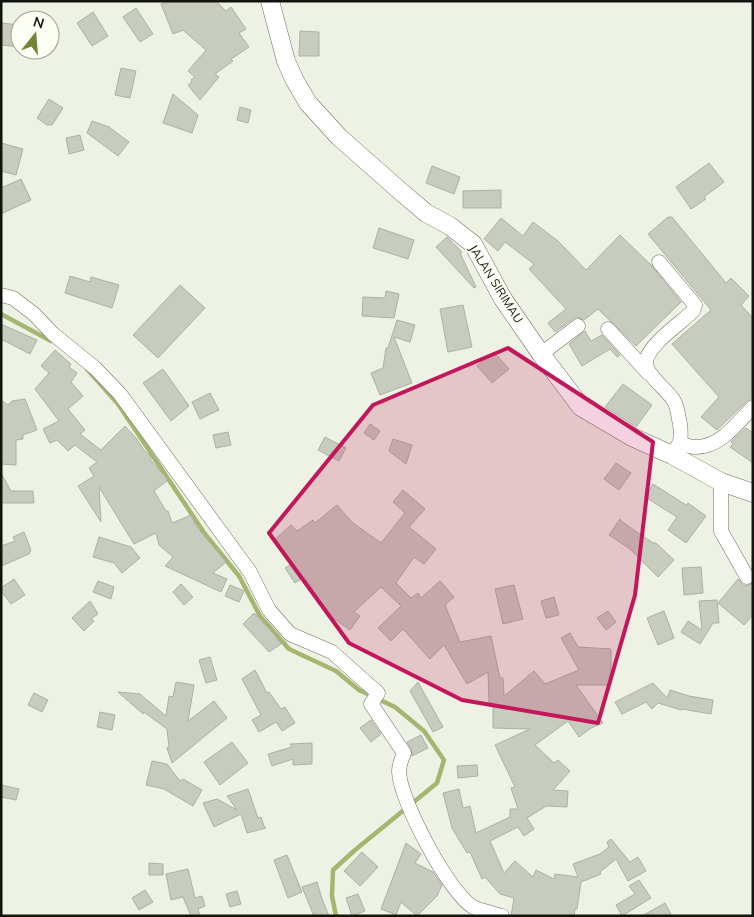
<svg xmlns="http://www.w3.org/2000/svg" width="754" height="917" font-family="Mulish,sans-serif">
	<rect width="100%" height="100%" fill="#eef2e4"/>
	<g fill="none" stroke-linecap="round" stroke-linejoin="round">
		<path stroke="#a4b670" stroke-width="4.5" d="M1 314 51 341
			M87 369 118 404 205 534 239 576 260 616 289 649 336 671 359 690 395 707 424 731 444 760 437 783 355 850 333 870 332 896 336 916"/>
	</g>
	<path fill="#c8ccbf" stroke="#adb0a4" d="M168 1H216L226 11 231 7 246 29 239 33 249 47 231 59 233 61 215 74 219 77 200 100 188 85 192 82 191 80 195 77 188 71 206 50 183 30 173 34 161 4Z
		M136 8 153 34 140 42 123 17Z
		M93 12 108 36 92 46 77 23Z
		M1 23 20 25 19 47 1 45Z
		M300 31 319 32V56H299Z
		M121 68 136 71 130 98 115 95Z
		M173 94 198 115 192 133 163 123Z
		M49 99 63 108 52 125H47L37 118Z
		M240 107 251 110 248 123 237 120Z
		M92 121 109 127 129 142 118 156 87 133Z
		M80 135 84 150 69 154 66 138Z
		M1 143 23 149 16 175 1 171Z
		M709 163 724 182 704 197 706 199 691 209 676 187Z
		M432 166 460 177 454 194 426 183Z
		M21 179 31 200 1 214V188Z
		M501 190V208H463V191Z
		M668 217H672L726 283 731 278 749 296 741 305 753 318V397L747 401 717 430 701 417 719 397 672 344 711 310 648 234Z
		M501 218 523 236 533 222 558 241 586 270 620 235 652 266 681 302 636 346 598 309 584 320 577 317 573 319 555 332 548 323 566 309 529 269 534 264 505 242 498 251 484 239Z
		M379 228 414 240 408 259 373 248Z
		M447 237 462 252 460 253 476 287 474 288 436 247Z
		M70 276 90 282 91 277 119 285 112 308 65 293Z
		M180 285 205 308 158 358 133 335Z
		M386 291 399 294 394 318 362 316 363 297 385 298Z
		M463 305 472 347 448 352 440 309Z
		M397 320 415 325 410 342 394 337 412 383 380 395 371 373 383 368 386 348H388Z
		M1 324 37 340 30 354 1 339Z
		M585 331 591 341 602 335 620 355 617 357 610 349 582 366 569 344Z
		M55 350 71 364 69 367 77 373 71 382 83 396 68 409 85 430 80 434 101 450 125 426 136 438 144 450 152 458 150 459 168 480 154 491 166 511H168L172 523 191 515 196 526 226 562 213 573 227 579 221 592 165 566 173 557 159 545 156 533 134 544 99 487 101 522 78 486 94 476 89 468 97 462 75 445 68 451 57 440 50 443 43 429 59 421 35 389 49 373 41 366Z
		M494 352 509 369 492 383 477 366Z
		M163 369 189 406 171 421 143 383Z
		M623 384 652 405 636 427 605 407Z
		M210 393 219 410 200 419 192 402Z
		M25 399 37 430 23 435V439L16 440V465L1 464V400L8 405 12 401Z
		M370 424 380 431 374 440 364 433Z
		M746 428 753 433V463L730 447 733 444 731 442Z
		M228 432 231 445 216 448 213 435Z
		M325 437 346 448 339 461 318 450Z
		M393 439 412 445 406 464 389 451Z
		M616 463 631 473 619 490 604 479Z
		M1 473 11 491H33L34 503H1Z
		M653 484 686 505 688 503 706 516 686 543 668 530 677 517 645 497Z
		M403 490 425 509 409 527 436 549 424 564 414 557 396 583 411 598 418 593 421 598 440 581 454 597 445 605 460 642 491 636 500 678H503L504 696 534 671 545 684 579 670 561 638 570 633 578 647 611 649V685H576L603 723 591 728 579 737 568 721 535 745 554 763 558 760 570 771 553 790 568 791 567 807 546 806 527 818 534 829 524 836 518 827 490 841 504 873 515 861 533 877 536 870 554 879 555 874 578 877 573 864 600 854 609 847 607 842 611 839 630 862 638 857 646 871 628 881 616 859 600 872 601 874 581 882 577 909H575L574 916H511L514 898 500 894 485 877 482 879 470 852 467 853 452 828 443 793 459 789 463 808 470 806 476 833 510 817V809H518L511 788 515 787 495 745 530 729 493 728V703H489L488 672 467 684 444 645 430 659 403 629 391 641 378 628 401 606 381 587 354 612 360 616 350 630 327 614 305 577 295 583 285 568 293 563 273 541 291 525 297 531 313 520 315 523 337 505 353 523 381 543 405 513 393 502Z
		M620 519 621 521 653 543H656L674 560 658 577 630 549 609 535Z
		M24 532 31 550 29 554 1 566V546L15 541 13 537Z
		M99 537 131 547 140 558 122 573 114 563 93 557Z
		M701 567 703 593 684 595 682 568Z
		M14 579 25 595 11 604 1 591V588Z
		M738 579 743 585 747 586 753 583V615L744 625 718 603Z
		M98 581 114 587 111 599 93 592Z
		M181 584 193 597 184 605 173 592Z
		M230 585 244 591 239 602 225 596Z
		M514 585 523 619 503 624 495 589Z
		M554 597 559 615 546 618 541 601Z
		M717 600 719 623H713L700 644 681 632 688 621 702 630 699 601Z
		M90 601 98 614 91 619 94 621 84 631 72 618Z
		M608 611 616 622 606 630 597 618Z
		M664 611 674 638 658 645 647 618Z
		M254 613 273 633 281 644 269 652 243 624Z
		M210 657 217 680 206 683 199 660Z
		M255 670 267 693 269 692 281 709 285 707 295 723 282 731 276 722 259 732 252 720 261 715 242 679Z
		M176 682 194 685 188 721 214 701 227 718 172 763 167 748 169 747 167 729 144 712 143 714 118 692 140 694 166 716 169 696 173 697Z
		M418 682 443 727 433 732 410 691Z
		M653 683 667 698 670 690 689 696 713 700 711 714 682 709 681 710 658 703 652 709 646 702 622 714 615 702Z
		M34 693 48 700 42 712 28 705Z
		M100 712 115 715 112 730 97 727Z
		M371 720 381 734 371 742 360 728Z
		M421 735 428 748 412 756 411 749 407 742Z
		M232 742 248 763 220 785 204 762Z
		M312 743V764L293 765V759L272 766 268 754 292 747 290 744Z
		M152 761 167 764 180 781 183 779 202 790 193 806 164 789 146 785Z
		M477 765 478 776 458 778 457 766Z
		M1 785 19 789 16 800 1 797Z
		M248 789 258 818 261 817 264 826 266 828 247 833 241 814 214 827 203 803 217 799 237 810 227 796Z
		M406 843 421 854 415 863 433 872 442 885 437 896 417 916 401 902 396 915 381 909Z
		M362 852 378 867 360 886 344 871Z
		M287 855 302 892 288 898 274 860Z
		M149 863 163 864V875H149Z
		M188 869 195 898 202 896 205 906 198 909 200 916H191L183 897 171 900 166 874Z
		M639 880 651 898 622 916 616 905 635 894 629 886Z
		M317 882 322 899 329 916H314L302 887Z
		M145 890 153 902 139 910 132 898Z
		M237 891 241 904 230 907 226 894Z
		M358 894 365 911 352 916 346 898Z
		M665 903 672 916H642Z"/>
	<g fill="none" stroke-linecap="round" stroke-linejoin="round">
		<g stroke="#6c6f63" stroke-width="15">
			<path id="minor" d="M659 262 695 305 693 311C681 323 649 344 646 361 644 374 668 390 674 401 678 408 678 416 680 424 682 440 681 442 672 455
				M1 295 13 298 34 314 53 334 95 368 120 394 250 572 269 610 290 634 332 652 378 693 371 704 404 753C402 758 399 765 399 771 399 799 449 893 473 907 481 911 493 913 502 916
				M608 329 648 373V371
				M541 354 578 326
				M681 443C685 445 691 447 696 447 721 447 737 423 753 407
				M721 482V531L747 577"/>
		</g>
		<g stroke="#6c6f63" stroke-width="19">
			<path id="major" d="M270 1 286 61 294 79 308 103 339 137 399 190 426 213 450 226 473 244 503 299 541 354 581 407 632 437 672 455 721 482 753 493"/>
		</g>
		<use href="#minor" stroke="#fff" stroke-width="14"/>
		<use href="#major" stroke="#fff" stroke-width="18"/>
	</g>
	<path fill="#c2185b" fill-opacity="0.2" stroke="#c2185b" stroke-width="4" stroke-linejoin="round" d="M508 348 653 442 635 595 598 723 462 700 349 643 269 533 373 405Z"/>
	<g text-anchor="middle" stroke-width="4" stroke-linejoin="round" paint-order="stroke">
		<g font-size="12" fill="#13140f" stroke="#fcfff4">
			<text transform="translate(496 284) rotate(58)" y="4">JALAN SIRIMAU</text>
		</g>
	</g>
	<rect width="754" height="917" fill="none" stroke="#13140f" stroke-width="5"/>
	<g transform="translate(35 35) rotate(17)"><circle r="24" fill="#fcfff4" stroke="#9fa198"/>
	<path d="M0-4L9 19L0 12L-9 19Z" fill="#738535"/>
	<text y="-8" font-size="14" font-weight="bold" text-anchor="middle" fill="#13140f">N</text>
	</g>
</svg>
